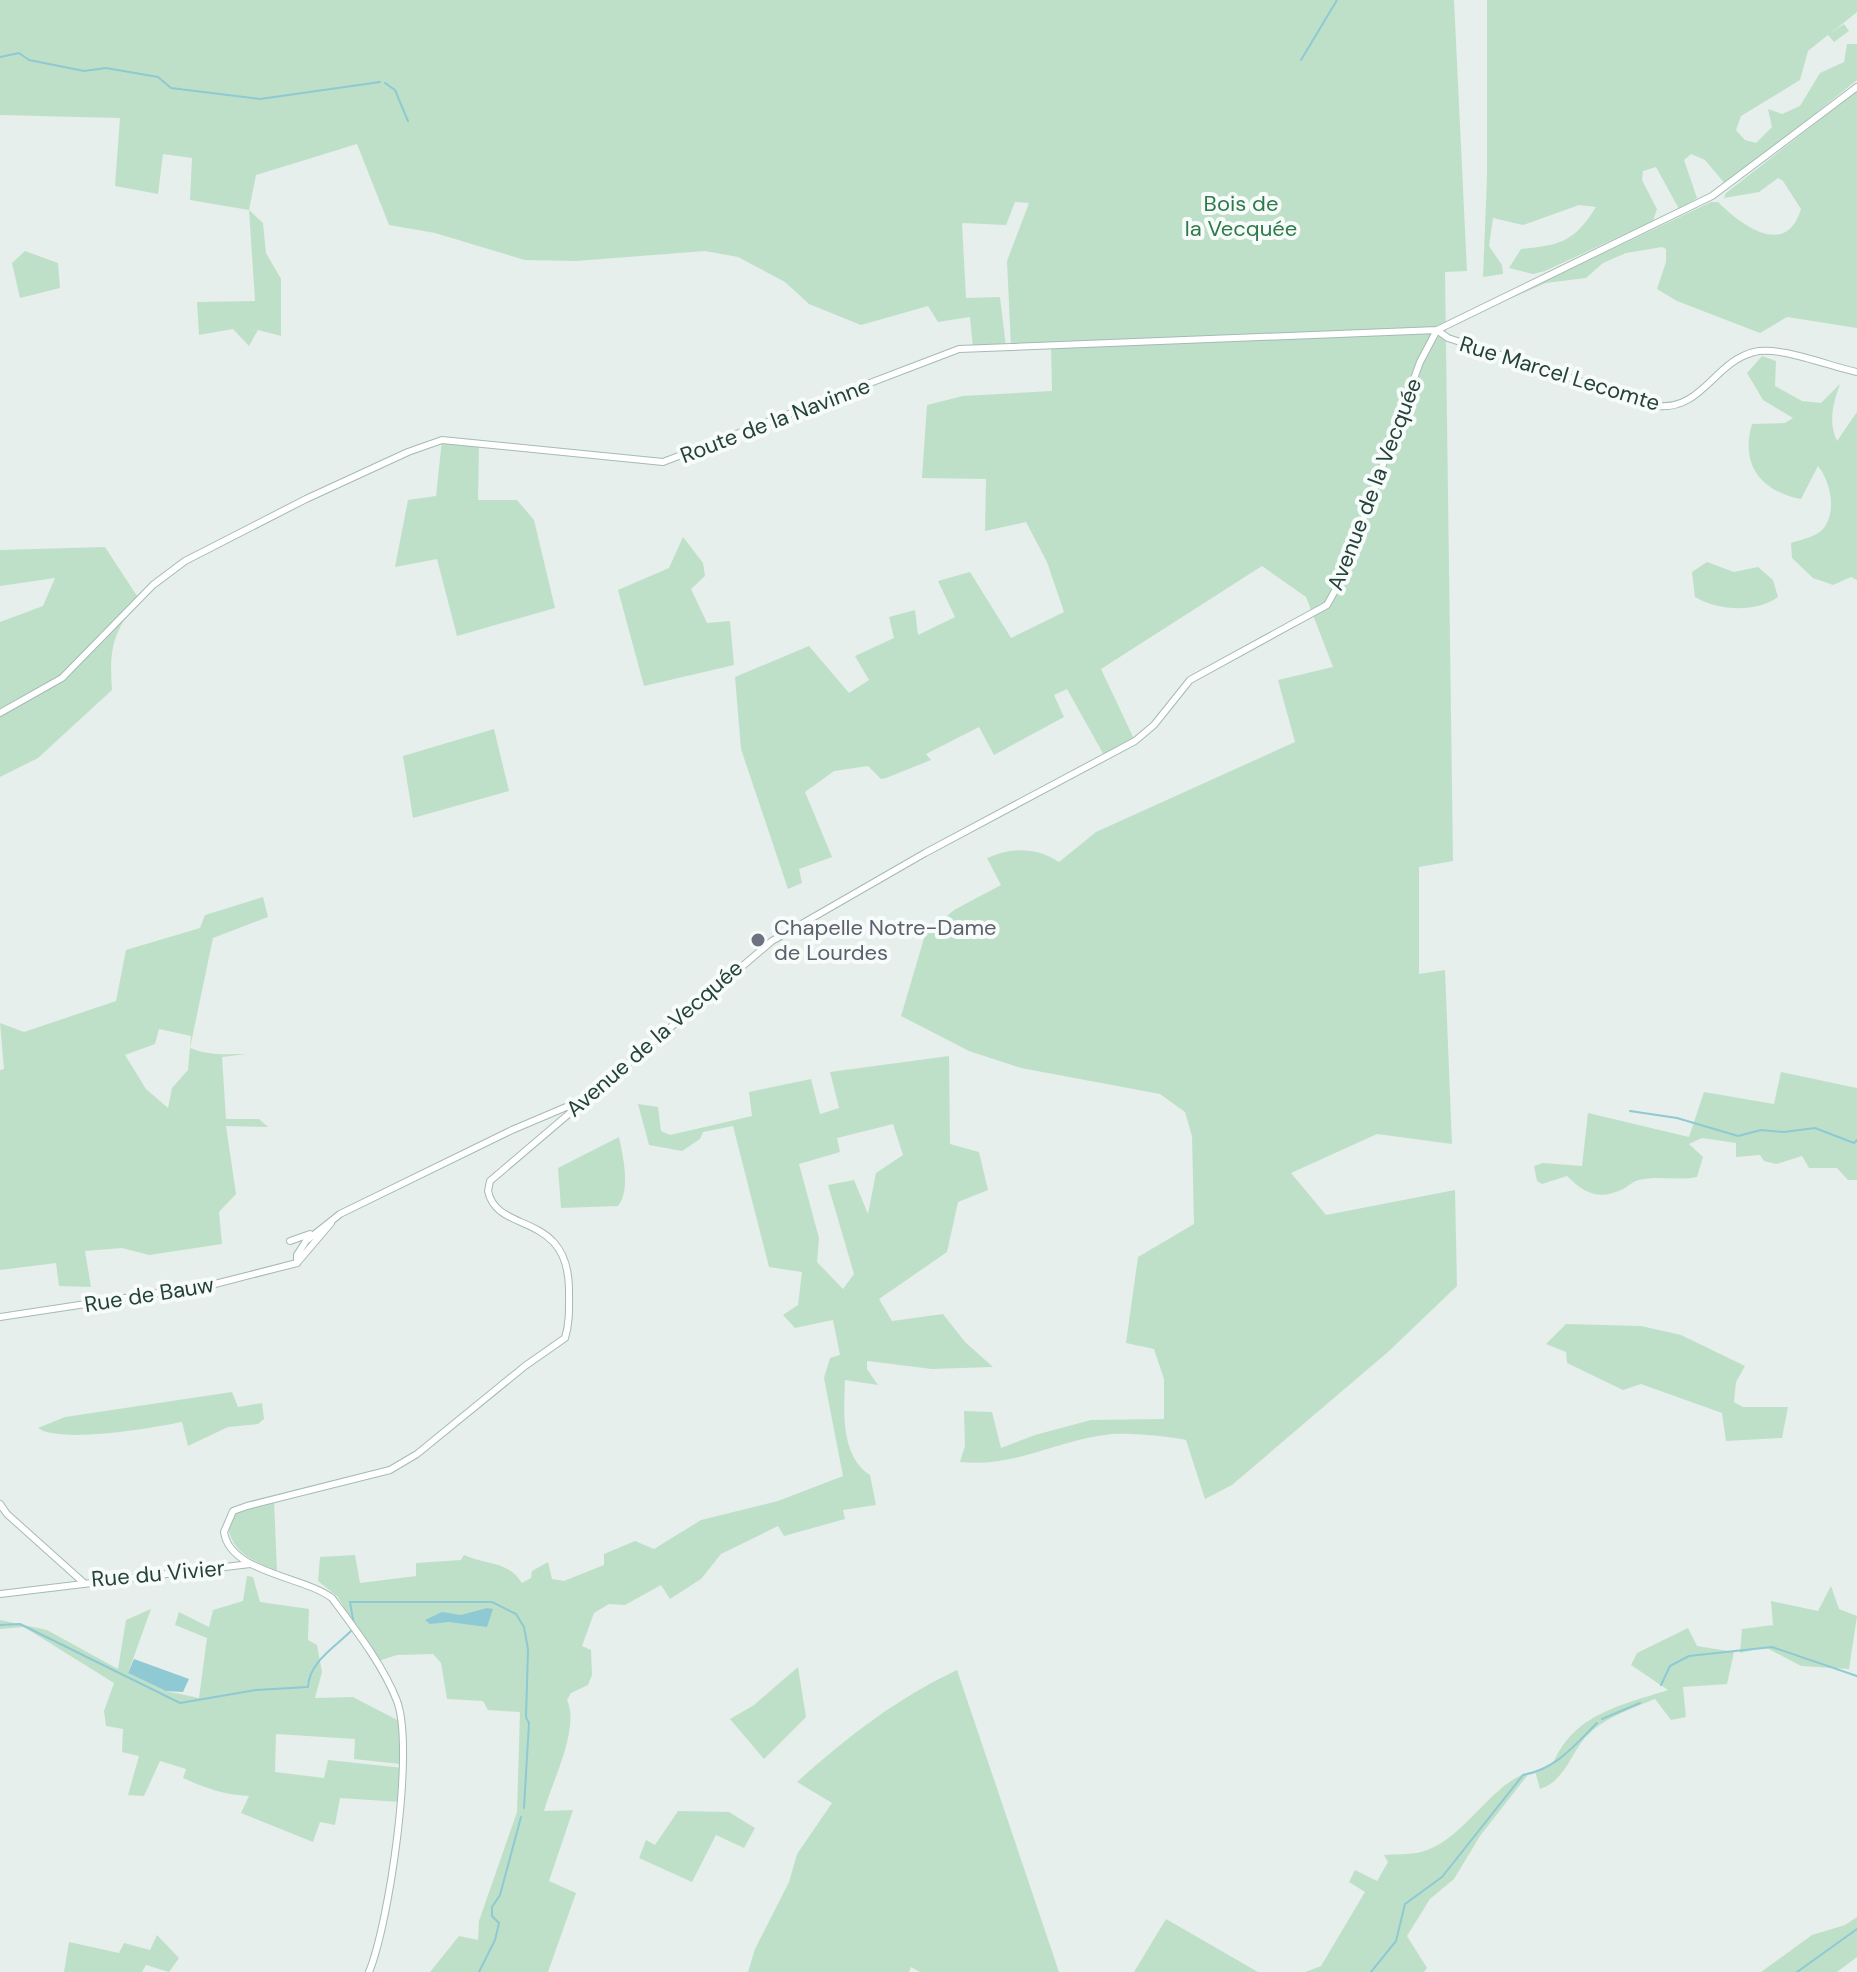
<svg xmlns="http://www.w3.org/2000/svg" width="1857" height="1972" font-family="'DM Sans',sans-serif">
	<rect width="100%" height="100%" fill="#e6efeb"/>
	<path fill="#bfe0c8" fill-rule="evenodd" d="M0 0H1454L1467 271 1445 272 1453 861 1419 867V974L1445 970 1452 1144 1377 1134 1291 1173 1326 1215 1455 1190 1457 1286 1388 1352 1232 1485 1205 1499 1186 1440C1167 1436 1130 1433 1112 1434 1059 1439 1015 1468 960 1462L965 1446 964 1411 992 1412 1001 1448 1035 1435 1091 1420 1164 1419V1379L1154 1349 1126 1343 1138 1257 1194 1224 1192 1136 1185 1112 1160 1094 1021 1068 969 1051 901 1016 925 935 954 910 1001 885 987 858C1012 847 1036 847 1059 862L1096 832 1295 742 1278 680 1333 667 1306 597 1262 566 1101 669 1135 741 1105 757 1067 689 1054 695 1064 717 994 755 979 727 926 754 931 760 886 778 881 779 868 766 834 771 805 792 832 857 799 869 802 883 788 889 741 749 735 677 809 646 849 693 869 680 855 656 894 638 889 617 915 610 918 635 955 617 938 581 970 572 1011 638 1064 612 1047 562 1026 522 985 531 986 479 922 478 927 405 963 396 1052 391 1051 346 1011 347 1007 261 1029 203 1015 202 1006 225 962 223 966 298 1000 297 1006 347 973 348 970 317 938 322 928 306 861 325 809 304 785 282 738 257 705 251 576 261 525 260 435 233 389 225 357 144 256 175 249 210 263 223 266 253 281 279V336L258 330 249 346 233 329 199 335 197 302 255 301 249 210 190 200 192 158 163 154 158 194 115 186 120 118 0 115Z
		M1487 0H1857V12L1831 33 1844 24 1849 31 1834 42 1828 35 1808 51 1800 80 1741 116 1736 130 1745 140 1756 143 1772 127 1768 109 1782 114 1800 106 1820 73 1844 62 1847 44H1857V80L1726 185 1705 160 1691 154 1684 160 1697 198 1679 209 1656 167 1643 171 1642 180 1657 209 1653 221 1545 271 1533 274 1509 268 1521 249C1561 245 1574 242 1596 207L1579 205 1523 225 1493 218 1489 246 1502 265 1503 274 1483 277 1487 178Z
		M1857 91V328L1787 317 1760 333 1677 301 1657 289 1666 262V249L1662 247 1626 253 1603 263 1586 278 1546 283 1495 305 1711 202H1718C1741 225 1786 259 1801 209L1783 181 1778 178 1759 192 1724 198 1726 193Z
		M25 251 58 263 60 288 20 298 12 263Z
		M1762 356 1776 361 1775 386 1802 401 1821 403 1840 384C1833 404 1828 422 1837 441L1857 412V580L1851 577 1833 585 1813 578 1792 558 1791 543C1800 540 1814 537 1821 531 1838 515 1831 482 1818 466L1801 499C1761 491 1740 465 1752 424L1785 423 1793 418 1763 400 1747 373Z
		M442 440 479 444 478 500H517L534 520 555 608 457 636 437 559 395 567 408 500 436 496Z
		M683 537 703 563 705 576 691 589 707 623 730 621 734 665 644 686 618 590 669 568Z
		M105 547 139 599C113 633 109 647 112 690L38 758 0 777V622L43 606 55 578 0 586V550Z
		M1707 562 1734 572 1758 567 1773 580 1778 597C1756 613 1718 611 1695 597L1692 572Z
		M494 729 509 791 413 818 403 756Z
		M263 897 268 917 213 938 190 1048C210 1056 225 1054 246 1054L222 1057 226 1119H259L268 1127 226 1126 236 1194 219 1212 222 1244 149 1255 122 1248 85 1251 91 1287 59 1286 56 1263 0 1270V1070L4 1069 0 1023 24 1032 116 1001 126 950 200 928 205 915ZM159 1029 191 1036 188 1070 172 1088 168 1108 146 1089 125 1055 155 1044Z
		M949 1056 950 1144 979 1152 988 1190 958 1202 947 1252 879 1299 892 1321 943 1314 965 1342 993 1367 932 1369 867 1361V1369L878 1385 845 1380C844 1411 840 1455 870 1475L876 1505 843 1510 845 1519 784 1536 778 1526 721 1554 701 1579 670 1599 661 1585 625 1605 609 1604 594 1613 582 1646 591 1650 592 1675 588 1685 571 1693 567 1700C580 1728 553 1779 544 1811L573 1810 549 1881 576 1893 548 1972H430L459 1936 478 1940 479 1921 517 1812 520 1712 488 1710 483 1701 447 1699 441 1663 433 1654 397 1655 375 1662 338 1597 318 1581 320 1557 355 1555 360 1583 416 1576V1563L461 1560 464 1555C487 1565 508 1561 522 1583L531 1578 532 1571 548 1562 552 1579 564 1581 604 1565V1554L635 1541 654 1549 701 1520 778 1501 843 1476 824 1378 830 1358 840 1355 833 1320 795 1328 783 1315 798 1305 802 1272 769 1267 733 1126 703 1132 700 1139 682 1151 649 1145 638 1104 658 1107 661 1131 670 1135 752 1116 749 1092 811 1079 820 1114 839 1108 830 1072ZM893 1124 903 1155 876 1173 868 1214 854 1180 828 1185 854 1274 843 1289 817 1262 819 1238 799 1164 840 1152 837 1138Z
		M1781 1072 1857 1088V1180H1848L1837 1168H1809L1802 1156 1776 1164 1764 1161 1760 1155 1736 1157V1143L1702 1138 1689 1144 1703 1157 1697 1177C1677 1181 1658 1175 1639 1180 1633 1181 1629 1186 1623 1189 1599 1201 1584 1193 1567 1176L1542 1184 1537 1181 1534 1166 1543 1163 1582 1166 1588 1113 1689 1137 1704 1092 1774 1104Z
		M619 1137C623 1156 631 1190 618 1206L561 1208 558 1168Z
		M1566 1324 1641 1326 1681 1335 1745 1366 1736 1382 1734 1402 1743 1407H1788L1782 1438 1726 1441 1722 1413 1641 1384 1623 1390 1567 1363 1566 1352 1546 1344Z
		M232 1392 238 1407 262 1403 264 1419 258 1424 228 1427 188 1446 182 1422C152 1428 61 1444 38 1428L65 1417Z
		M274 1501 277 1571C253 1561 230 1552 228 1524L236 1513Z
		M247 1576 253 1577 260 1602 309 1609 308 1640 317 1645 322 1672 315 1698 353 1697 401 1722 400 1764 354 1759 355 1739 276 1734 275 1772 324 1778 328 1760 403 1768 400 1802 340 1798 335 1825 320 1822 313 1842 241 1813 249 1796C225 1795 205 1788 183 1778L186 1769 160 1761 144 1796 128 1795 139 1756 122 1752 123 1729 106 1726 104 1711 114 1683 24 1627 0 1629V1620L47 1630 118 1669 126 1620 151 1609 128 1673 166 1691 199 1698 207 1638 175 1625 179 1612 209 1627 213 1610 243 1601Z
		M1831 1586 1839 1609 1857 1616 1849 1669 1801 1666 1765 1647 1740 1653 1742 1629 1773 1625 1771 1601 1818 1611Z
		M1688 1628 1697 1646 1734 1652 1727 1684 1683 1687 1686 1717 1671 1720 1655 1699C1631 1709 1602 1718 1584 1739 1570 1756 1564 1781 1540 1789L1535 1771 1553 1764C1573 1714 1622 1705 1668 1690L1631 1665 1637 1653Z
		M798 1667 806 1717 764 1759 730 1719 754 1705Z
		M957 1670 1059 1972H920L911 1967 909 1972H748L755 1949 789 1882 797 1854 832 1803 797 1782C847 1737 896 1699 957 1670Z
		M1530 1772 1480 1836 1454 1879 1430 1899 1407 1936 1427 1968 1424 1972H1305L1321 1966 1365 1892 1349 1882 1355 1870 1377 1881 1388 1862 1384 1855C1395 1854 1409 1855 1421 1852 1464 1841 1490 1783 1530 1772Z
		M678 1811 729 1812 755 1828 744 1848 716 1835 692 1882 639 1858 646 1840 655 1845Z
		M1857 1917V1957L1837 1972H1761L1812 1935 1845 1925Z
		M1166 1919 1258 1972H1134Z
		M157 1935 179 1958 169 1972 146 1965 142 1972H64L69 1942 119 1953 124 1943 150 1950Z"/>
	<path fill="#8ec9d4" d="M487 1608 493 1609 487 1627 449 1622 430 1624 425 1620 442 1612 461 1615Z
		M134 1659 189 1679 183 1692 166 1691 128 1673Z"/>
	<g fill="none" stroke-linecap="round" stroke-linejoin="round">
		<path stroke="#8ec9d4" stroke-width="2" d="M0 57 19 53 29 60 84 71 106 68 158 77 171 88 260 99 380 82
			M1301 60 1337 0
			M385 83 395 90 408 121
			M1630 1111 1677 1118 1738 1136 1761 1130 1784 1132 1815 1128 1854 1143 1857 1140
			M0 1625 20 1624 180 1703 256 1690 308 1687C309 1662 335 1647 351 1631
			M354 1625 350 1602H492L516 1614 524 1627 528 1649 526 1717 529 1723 524 1808
			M1661 1685 1670 1666 1689 1656 1772 1647 1857 1676
			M1602 1719 1640 1703
			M479 1972 495 1940 499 1923 492 1916V1907L500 1895 521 1817
			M1371 1972 1396 1941 1405 1904 1442 1877 1523 1775C1556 1769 1574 1746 1597 1723
			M1797 1972 1857 1929"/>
		<g stroke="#a4bbb3" stroke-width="8">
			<path id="secondary" d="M1437 330 1448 338 1656 406C1702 411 1714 362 1754 352 1778 345 1831 367 1857 372
				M0 713 62 678 153 585 185 561 306 499 408 452 442 440 663 462 959 349 1437 330
				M290 1241 310 1234
				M297 1263V1255L306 1241 340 1214 512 1130 578 1102
				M297 1263 331 1223
				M0 1317 211 1285 297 1263
				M0 1504 7 1514 84 1583
				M0 1594 250 1564
				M369 1972C389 1924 415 1749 397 1701 383 1665 355 1629 332 1598 303 1576 230 1573 224 1532L233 1511 247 1506 390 1470 417 1454 525 1366 565 1338C570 1322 569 1306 569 1289 568 1210 497 1235 488 1191L490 1181 772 941 925 853 1135 741 1154 725 1190 680 1327 605 1342 578 1420 362 1437 330 1712 196 1857 87"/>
		</g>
		<use href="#secondary" stroke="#fff" stroke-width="6"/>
	</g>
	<circle fill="#6b7280" stroke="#f7fbf9" stroke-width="3" cx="758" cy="940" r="8"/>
	<g text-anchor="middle" stroke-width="8" stroke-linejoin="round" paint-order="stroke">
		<g font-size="22" fill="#2d7a4b" stroke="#f7fbf9">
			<text x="1241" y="211">Bois de<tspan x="1241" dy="25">la Vecquée</tspan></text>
		</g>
		<g font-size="22" fill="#24423a" stroke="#f7fbf9">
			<text transform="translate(1560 373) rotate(17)" y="8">Rue Marcel Lecomte</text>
			<text transform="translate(775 420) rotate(-21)" y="8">Route de la Navinne</text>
			<text transform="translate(1374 484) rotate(-69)" y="8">Avenue de la Vecquée</text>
			<text transform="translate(654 1038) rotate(-41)" y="8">Avenue de la Vecquée</text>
			<text transform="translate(149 1294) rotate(-9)" y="8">Rue de Bauw</text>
			<text transform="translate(158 1573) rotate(-5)" y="8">Rue du Vivier</text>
		</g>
		<g font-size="22" fill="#5b616d" stroke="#f7fbf9" text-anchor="start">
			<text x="774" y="935">Chapelle Notre-Dame<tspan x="774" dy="25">de Lourdes</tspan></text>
		</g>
	</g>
</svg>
